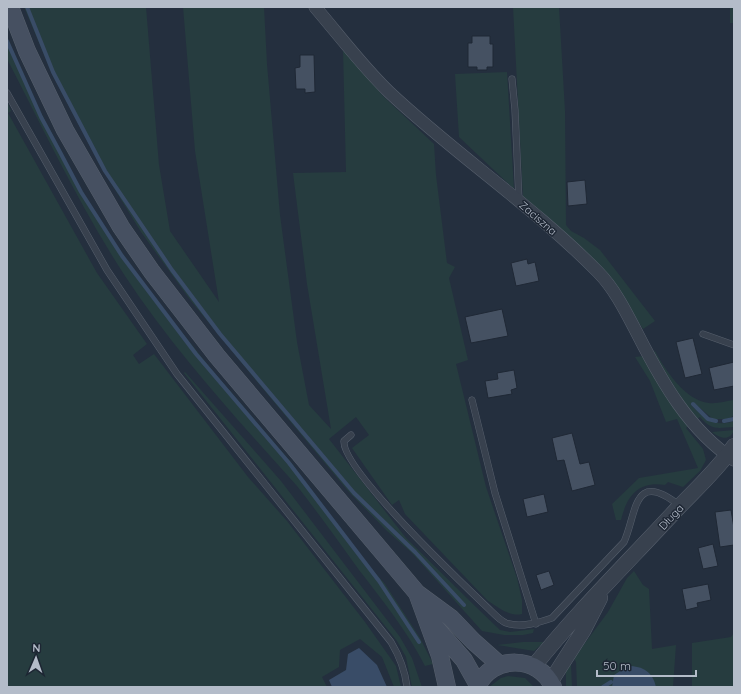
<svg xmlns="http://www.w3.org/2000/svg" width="741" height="694" font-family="Quicksand,sans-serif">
	<rect width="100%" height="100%" fill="#242f3e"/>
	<path fill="#263c3f" d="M24 7H146L159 165 170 231 219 302 195 151 183 7H264L267 64 280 215 297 342 309 405 331 429 307 284 293 173 346 172 343 49 384 97 434 144 436 175 447 263 455 267 449 278 468 360 456 364 486 487 517 578 522 600V614C509 617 498 607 488 601L405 514 399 500 392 505 352 448 369 435 356 417 329 439 406 538 476 607 500 630 510 632 534 629 533 633 523 635H504L482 631 412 553 387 531 349 492 254 378 191 301 141 232 101 167 53 76Z
		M513 7H559L565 111 566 225 571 231 584 238 600 250 655 321 643 329 608 276 523 197Z
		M730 7H734V23H730Z
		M7 37 40 111 85 196 126 262 212 370 290 461 349 543 385 584 420 638 433 664 425 666C407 631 383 601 359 570 339 542 319 514 297 486 237 419 175 352 125 276 80 207 45 132 7 59Z
		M507 72 514 189 459 137 455 74Z
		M7 101 11 111 8 113 97 273 147 344 133 355 139 364 154 354 248 477 287 521 365 622 396 666 401 687H394L382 657 360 639 340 650 339 667 322 677 327 687H7Z
		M655 351C665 370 686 401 709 403 717 404 726 401 734 400V415L729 419H713L694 403 691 405C704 418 715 428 734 421V427C717 428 712 431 700 417L697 419 682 401 652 353Z
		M643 356 689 425 686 428 703 449 706 460 700 471 683 487 668 482 665 485C639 481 627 495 621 520H616L612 504 639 478 698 468 677 419 666 422 650 381 635 357Z
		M185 372 281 481 400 637 412 658 422 687H412L406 657 397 641 184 373Z
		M734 430C730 442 719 438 712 432Z
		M634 571 643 585 649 589 652 649 676 645 673 687H577L576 662 574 658 608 612 627 578Z
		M734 633V687H688L692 686V643L731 637Z
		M523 642H544L534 651 497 645Z
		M571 664 572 687H566V669Z
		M508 676 525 678 534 687H489L501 678Z"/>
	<path fill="#394c67" d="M359 648 377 665 387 687H332L329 680 346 670 348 654Z
		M628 666C643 666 653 672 656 687H612L614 675Z"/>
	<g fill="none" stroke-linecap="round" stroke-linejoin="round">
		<path stroke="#394c67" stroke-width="4" d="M27 7 53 72 105 171 172 270 220 334 354 493 415 552 464 605
			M7 41 41 117 61 154 81 192 122 256 196 354 289 463 379 581 419 642
			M693 404 708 419 716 421
			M724 421 734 419
			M603 687 611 682"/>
	</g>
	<path fill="#455162" stroke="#1f2835" d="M472 36H490V44H493V67H487V70H477V67H468V43H472Z
		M300 55H314L315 92 305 93V89H296L295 68 300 67Z
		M585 180 587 204 568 206 567 182Z
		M527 259 528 264 535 262 539 281 516 286 511 263Z
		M502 309 508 336 471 343 465 317Z
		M693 338 702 374 685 378 676 342Z
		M734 362V386L714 390 709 368Z
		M514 370 517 388 511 390 512 394 488 398 485 381 498 379 497 373Z
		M572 433 580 464 589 462 595 485 572 491 564 460 557 461 552 438Z
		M544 494 548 512 527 517 523 499Z
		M731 510 734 528V545L720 547 715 512Z
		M713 544 718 566 703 569 698 548Z
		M549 571 554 585 541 590 536 575Z
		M708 584 711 600 697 603 698 607 686 610 682 589Z"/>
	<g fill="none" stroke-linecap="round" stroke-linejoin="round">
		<g stroke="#565f6c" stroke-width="7">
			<path id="service" d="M512 79 515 110 519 201
				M7 93 107 270 177 374 391 642C400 657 405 670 407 687
				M703 334 734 345
				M472 400 495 493 536 624
				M351 435 344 441C341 469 466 587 491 611 495 615 501 621 506 623 521 628 538 623 552 618L624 542C637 513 633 468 680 506"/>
		</g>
		<g stroke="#565f6c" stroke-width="13">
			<path id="minor" d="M315 7C339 35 362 66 389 92 456 155 533 206 598 272 615 289 627 314 638 335 662 382 689 430 734 460"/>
		</g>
		<g stroke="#565f6c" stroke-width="16">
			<path id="tertiary" d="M534 666C578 611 629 561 677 509 697 488 718 469 734 446
				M551 681 583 631 600 598"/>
		</g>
		<g stroke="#565f6c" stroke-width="18">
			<path id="secondary" d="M10 7 27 51 65 130 121 227 152 272 217 356 417 593 451 618 473 641 500 665
				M417 593 440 656 447 687
				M430 621 464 660 478 685
				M477 687C492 654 539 655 553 687"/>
		</g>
		<use href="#service" stroke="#38414e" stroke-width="6"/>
		<use href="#minor" stroke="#38414e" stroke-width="12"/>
		<use href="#tertiary" stroke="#38414e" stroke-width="15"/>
		<use href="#secondary" stroke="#465061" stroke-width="17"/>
	</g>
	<g text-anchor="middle" stroke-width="3" stroke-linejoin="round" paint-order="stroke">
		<g font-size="11" fill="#b4bcc9" stroke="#1d2633">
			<text transform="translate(538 218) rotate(41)" y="4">Zaciszna</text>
			<text transform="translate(671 517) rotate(-47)" y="4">Długa</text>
		</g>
	</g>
	<rect width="741" height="694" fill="none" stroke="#b4bcc9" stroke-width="16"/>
	<g transform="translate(36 658) rotate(2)" stroke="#1d2633" stroke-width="3" paint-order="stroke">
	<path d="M0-3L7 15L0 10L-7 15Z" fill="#b4bcc9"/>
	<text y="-6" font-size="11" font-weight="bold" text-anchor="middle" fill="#b4bcc9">N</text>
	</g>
	<path d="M597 670v6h99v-6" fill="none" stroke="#b4bcc9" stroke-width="2"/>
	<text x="603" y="670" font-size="12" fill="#b4bcc9" stroke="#1d2633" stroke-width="3" paint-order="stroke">50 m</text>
</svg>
